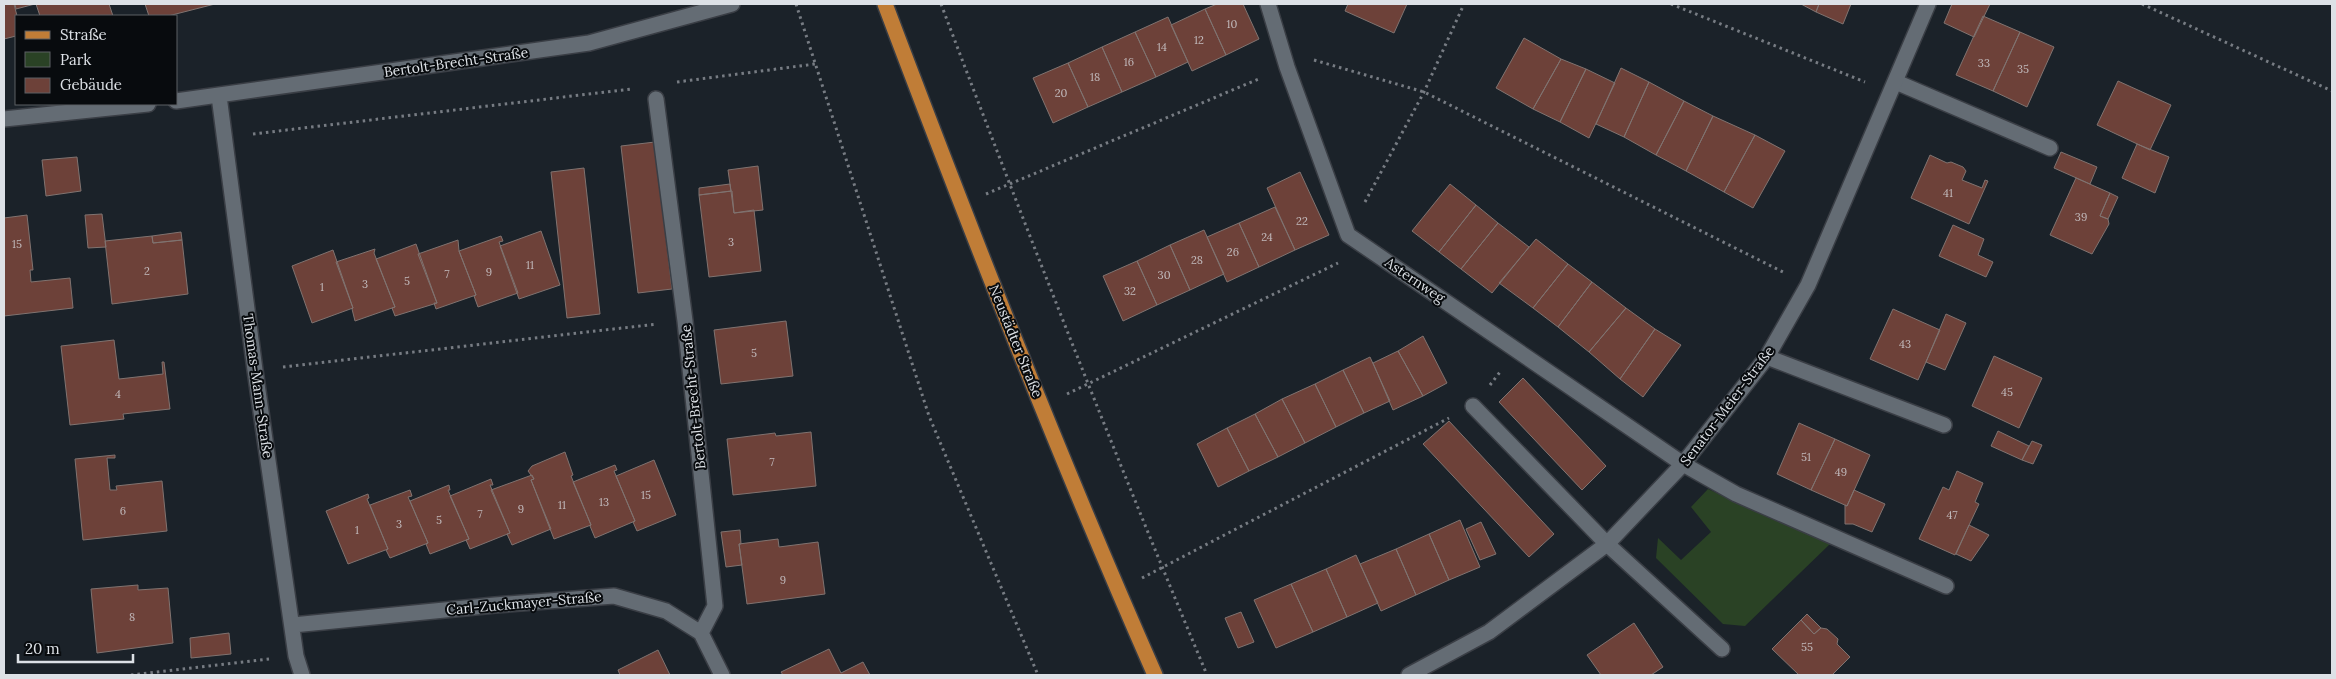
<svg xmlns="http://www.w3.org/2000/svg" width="2336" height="679" font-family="Lora,serif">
	<rect width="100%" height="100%" fill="#1b2229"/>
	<path fill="#2a4225" d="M1708 489 1830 544 1745 626 1723 624 1656 558 1658 538 1681 560 1711 532 1691 507Z"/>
	<path fill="#6d4139" stroke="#807370" d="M4 4H14L17 16 16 36 4 39Z
		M15 4H35L16 9Z
		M36 4H109L113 16H40Z
		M145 4H215L168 16H149Z
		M1217 4H1243L1259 39 1226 55 1205 9Z
		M1348 4H1407L1394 33 1345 11Z
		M1801 4H1819L1816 12Z
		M1819 4H1851L1843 24 1816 12Z
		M1952 4H1990L1974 37 1944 23Z
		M1205 9 1226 55 1192 71 1171 25Z
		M1983 16 2020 32 1993 91 1956 75Z
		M1168 17 1188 62 1156 77 1135 32Z
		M1135 32 1156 77 1122 92 1102 47Z
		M2020 32 2054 47 2027 107 1993 91Z
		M1524 38 1561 59 1533 109 1496 88Z
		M1102 47 1122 92 1088 107 1068 63Z
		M1561 59 1586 69 1560 122 1533 109Z
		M1068 63 1088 107 1053 123 1033 78Z
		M1621 68 1649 82 1624 137 1596 124Z
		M1586 69 1615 83 1589 138 1560 122Z
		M2118 81 2171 105 2150 150 2097 125Z
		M1649 82 1684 101 1656 155 1624 137Z
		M1684 101 1713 116 1686 171 1656 155Z
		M1713 116 1755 135 1724 192 1686 171Z
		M1755 135 1785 151 1753 208 1724 192Z
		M655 142 672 289 638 293 621 146Z
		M2137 144 2169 157 2155 193 2122 178Z
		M2061 152 2097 167 2090 184 2054 168Z
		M1930 155 1947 163 1951 162 1963 167 1966 171 1962 180 1982 188 1985 180 1988 181 1969 224 1911 198Z
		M77 157 81 191 46 196 42 160Z
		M758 166 763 210 734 213 728 170Z
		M584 168 600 314 567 318 551 172Z
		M1300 172 1329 235 1295 250 1267 188Z
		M2076 178 2110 193 2100 216 2108 219 2109 224 2092 254 2050 235Z
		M730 184 731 191 699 195V188Z
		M1450 184 1476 205 1439 252 1412 231Z
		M732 191 734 213 754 210 761 271 709 277 699 195Z
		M2110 193 2118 197 2108 219 2100 216Z
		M1476 205 1498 223 1461 269 1439 252Z
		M1275 207 1295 250 1259 267 1239 223Z
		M102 214 106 247 88 248 85 215Z
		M27 215 33 270H30L31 282 70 278 73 308 4 316V218Z
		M1239 223 1259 267 1227 282 1207 237Z
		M1498 223 1529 247 1492 293 1461 269Z
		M1953 225 1984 239 1978 255 1993 262 1986 277 1939 256Z
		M1204 230 1224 274 1190 290 1170 245Z
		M541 231 560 285 519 299 500 246Z
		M181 232 182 240 153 243 152 236Z
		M152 236 153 243 182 240 188 294 112 304 105 241Z
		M501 236 503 241 499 242 518 293 478 307 474 296 476 295 459 251Z
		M1536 239 1568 264 1533 308 1499 283Z
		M458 240 459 251 476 295 436 309 434 303H437L418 254Z
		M416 244 437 303 395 316 392 308 395 307 376 259Z
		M1170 245 1190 290 1157 305 1137 261Z
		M375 249 374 253 395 307 355 321 352 309 353 308 336 262Z
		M333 250 353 308 312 323 292 266Z
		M1137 261 1157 305 1123 321 1103 276Z
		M1568 264 1592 282 1558 327 1533 308Z
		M1592 282 1626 308 1589 352 1558 327Z
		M1626 308 1655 329 1620 379 1589 352Z
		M1893 309 1940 330 1918 380 1870 359Z
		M1946 314 1966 323 1945 370 1926 362Z
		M786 321 793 376 721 384 714 330Z
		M1655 329 1681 345 1643 397 1620 379Z
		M1423 336 1447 383 1423 396 1398 351Z
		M114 340 119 379 163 374 162 362H164L170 409 123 414 124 419 70 425 61 346Z
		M1398 351 1423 396 1393 410 1373 363Z
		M1994 356 2042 378 2019 428 1972 406Z
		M1370 357 1390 401 1364 413 1343 370Z
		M1343 370 1364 413 1336 427 1315 384Z
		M1523 378 1606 466 1582 490 1499 402Z
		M1315 384 1336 427 1305 443 1282 399Z
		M1282 399 1305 443 1278 457 1255 414Z
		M1255 414 1278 457 1249 471 1227 428Z
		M1449 421 1554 534 1529 557 1423 444Z
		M1799 423 1835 439 1811 490 1777 474Z
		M1227 428 1249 471 1218 487 1197 444Z
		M1998 431 2029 446 2022 460 1991 446Z
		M811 432 816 486 733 495 727 439 775 433 776 436Z
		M1835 439 1870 455 1847 506 1811 490Z
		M2032 441 2042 445 2033 464 2022 460Z
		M565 452 573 475 571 476 591 525 554 539 531 480 534 479 528 471 532 466Z
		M115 455V458H107L110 490H117L116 486 162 481 167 531 83 540 75 459Z
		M654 460 676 515 637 531 633 522 635 521 616 476Z
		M615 465 617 470 614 471 635 521 595 538 590 526 591 525 573 482Z
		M1957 471 1983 483 1975 502 1979 504 1955 555 1919 539 1943 487 1949 490Z
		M532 475 534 479 531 480 551 529 512 545 507 534 510 533 491 490Z
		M491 479 493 485H490L510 533 470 549 466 540 469 539 450 496Z
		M449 485 450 490H448L469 539 430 554 426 544 428 543 410 501Z
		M410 490 412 496 408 497 428 543 390 558 386 550 388 549 370 505Z
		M1854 490 1885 504 1872 532 1853 524H1845V505L1847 506Z
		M368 494 369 498 367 499 388 549 348 564 326 511Z
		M1460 520 1480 567 1449 580 1429 534Z
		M1481 522 1496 554 1480 560 1466 529Z
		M1969 525 1989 535 1971 561 1956 554Z
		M740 530 741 544H739L742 565 726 567 721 532Z
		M1429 534 1449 580 1416 595 1396 549Z
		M778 539 779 547 818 542 825 594 747 604 739 544Z
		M1396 549 1416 595 1381 611 1360 564Z
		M1356 555 1378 603 1347 617 1326 569Z
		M1326 569 1347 617 1313 632 1291 584Z
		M1291 584 1313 632 1276 648 1254 600Z
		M138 585V590L168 588 173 643 97 653 91 589Z
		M1241 612 1254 642 1238 648 1225 618Z
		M1807 614 1821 628 1814 634 1801 620Z
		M1801 620 1814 634 1821 628 1827 629 1838 639 1837 644 1850 657 1832 675H1799L1772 649Z
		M1634 623 1663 667 1651 675H1601L1587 655Z
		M229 633 231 654 191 658 190 638Z
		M829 649 841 673 863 662 870 675H783L781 672Z
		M658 650 670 675H620L618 670Z"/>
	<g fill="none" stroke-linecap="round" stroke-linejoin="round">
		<g stroke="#3a3e45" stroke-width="18">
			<path id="lane" d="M1268 4 1287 67 1348 235 1683 464 1736 494 1946 586
				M1896 82 2050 148
				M1767 357 1944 425
				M1473 406 1607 544 1722 649"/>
		</g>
		<g stroke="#3a3e45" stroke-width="18">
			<path id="street" d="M219 96 255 370 296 656 302 675
				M656 99 685 321 715 606 701 633
				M176 101 589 43 732 4
				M4 119 148 104
				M293 625 495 605 614 596 666 611 701 633 722 675
				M1409 675 1489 632 1607 544 1683 464 1767 357 1808 285 1928 4"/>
		</g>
		<g stroke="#3a3e45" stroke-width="18">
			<path id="primary" d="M885 4C970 229 1058 455 1155 675"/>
		</g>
		<path stroke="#777c83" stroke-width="3" stroke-dasharray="2.5 4" stroke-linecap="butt" d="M796 4 929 416 1038 675
			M941 4C1026 229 1114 453 1207 675
			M1671 4 1865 82
			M2142 4 2332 91
			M1314 60 1424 92 1783 272
			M677 82 815 64
			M253 134 631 89
			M986 194 1261 78
			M1365 202 1424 92 1464 4
			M283 367 657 324
			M1490 385 1500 372
			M1067 394 1338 263
			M1142 578 1449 418
			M131 675 269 659"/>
		<use href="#lane" stroke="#646c74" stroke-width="15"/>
		<use href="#street" stroke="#646c74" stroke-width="15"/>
		<use href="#primary" stroke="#c07d37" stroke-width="15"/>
	</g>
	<g text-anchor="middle" stroke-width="4" stroke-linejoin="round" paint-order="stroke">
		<g font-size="11" fill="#c1b9bb">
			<text x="1232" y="28">10</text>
			<text x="1199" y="44">12</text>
			<text x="1162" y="51">14</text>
			<text x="1129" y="66">16</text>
			<text x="1984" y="67">33</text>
			<text x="2023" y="73">35</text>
			<text x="1095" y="81">18</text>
			<text x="1061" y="97">20</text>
			<text x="1948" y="197">41</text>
			<text x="2081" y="221">39</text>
			<text x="1302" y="225">22</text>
			<text x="1267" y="241">24</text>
			<text x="731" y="246">3</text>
			<text x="17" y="248">15</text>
			<text x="1233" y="256">26</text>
			<text x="1197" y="264">28</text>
			<text x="530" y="269">11</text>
			<text x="147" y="275">2</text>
			<text x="489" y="276">9</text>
			<text x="447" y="278">7</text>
			<text x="1164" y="279">30</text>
			<text x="407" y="285">5</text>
			<text x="365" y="288">3</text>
			<text x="322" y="291">1</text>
			<text x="1130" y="295">32</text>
			<text x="1905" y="348">43</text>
			<text x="754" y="357">5</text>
			<text x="2007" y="396">45</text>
			<text x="118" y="398">4</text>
			<text x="1806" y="461">51</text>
			<text x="772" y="466">7</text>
			<text x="1841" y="476">49</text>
			<text x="646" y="499">15</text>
			<text x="604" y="506">13</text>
			<text x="562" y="509">11</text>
			<text x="521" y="513">9</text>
			<text x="123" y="515">6</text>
			<text x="480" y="518">7</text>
			<text x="1952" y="519">47</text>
			<text x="439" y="524">5</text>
			<text x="399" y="528">3</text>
			<text x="357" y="534">1</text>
			<text x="783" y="584">9</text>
			<text x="132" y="621">8</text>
			<text x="1807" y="651">55</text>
		</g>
		<g font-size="14" fill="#dde1e6" stroke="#080b0e">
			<text transform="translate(456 62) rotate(-8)" y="5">Bertolt-Brecht-Straße</text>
			<text transform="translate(1415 280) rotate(34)" y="5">Asternweg</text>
			<text transform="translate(1016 341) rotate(68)" y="5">Neustädter Straße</text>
			<text transform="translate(258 386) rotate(82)" y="5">Thomas-Mann-Straße</text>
			<text transform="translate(693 397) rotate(-96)" y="5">Bertolt-Brecht-Straße</text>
			<text transform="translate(1727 406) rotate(-53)" y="5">Senator-Meier-Straße</text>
			<text transform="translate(524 603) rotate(-5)" y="5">Carl-Zuckmayer-Straße</text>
		</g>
	</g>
	<rect width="2336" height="679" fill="none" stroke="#dde1e6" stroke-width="10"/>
	<rect x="15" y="15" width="162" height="90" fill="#080b0e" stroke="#5d6164"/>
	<rect x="25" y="31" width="25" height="8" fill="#c07d37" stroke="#5d6164"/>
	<text x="60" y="40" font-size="15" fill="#dde1e6">Straße</text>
	<rect x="25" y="52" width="25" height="15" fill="#2a4225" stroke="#5d6164"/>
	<text x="60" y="65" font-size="15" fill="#dde1e6">Park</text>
	<rect x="25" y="78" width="25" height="15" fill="#6d4139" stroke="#5d6164"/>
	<text x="60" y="90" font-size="15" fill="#dde1e6">Gebäude</text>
	<path d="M18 654v8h115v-8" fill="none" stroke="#dde1e6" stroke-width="2.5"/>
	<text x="25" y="654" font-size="15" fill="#dde1e6" stroke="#080b0e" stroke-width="4" paint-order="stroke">20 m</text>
</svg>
